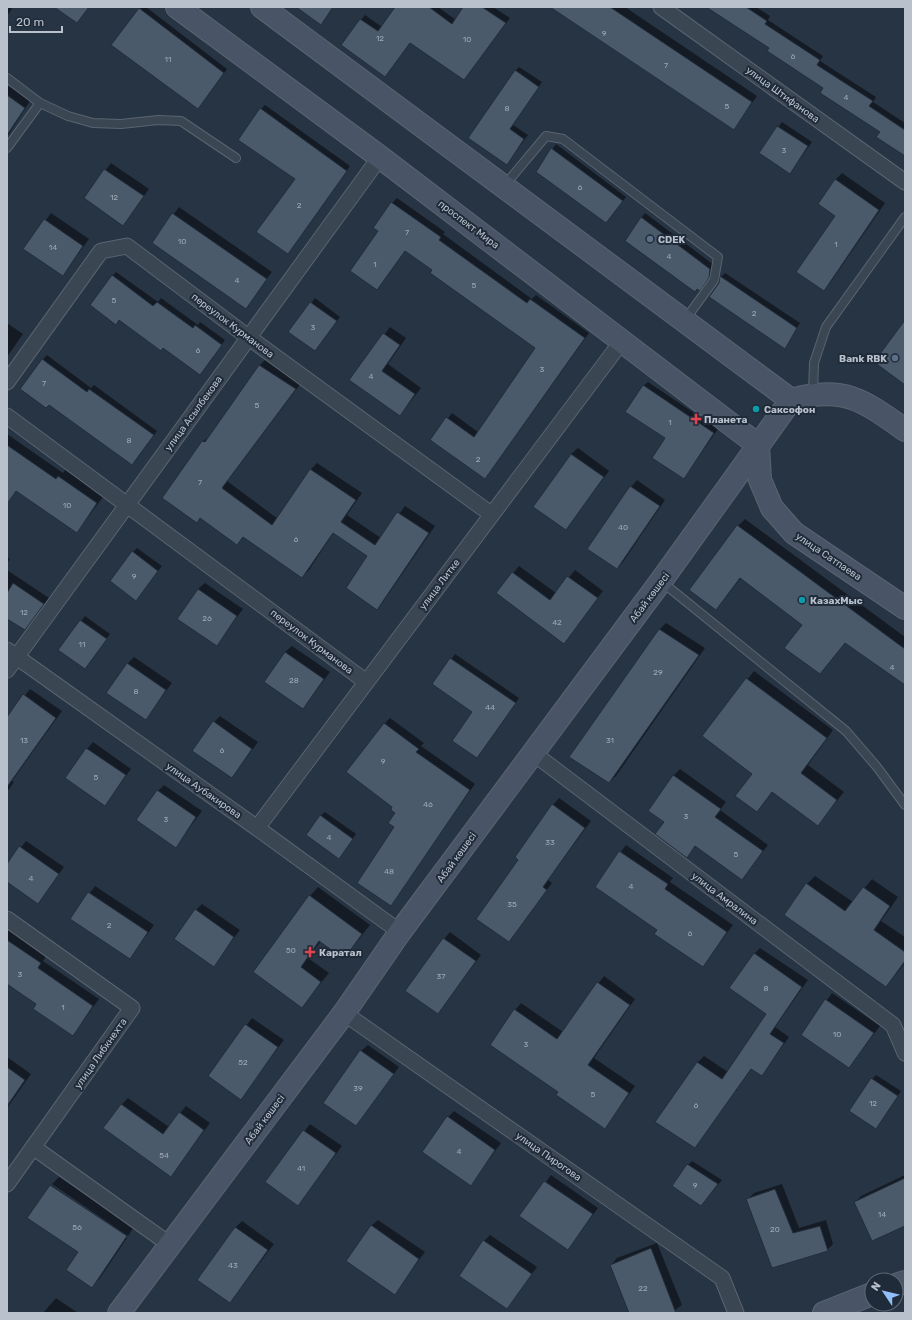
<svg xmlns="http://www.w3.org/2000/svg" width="912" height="1320" font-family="Rubik,sans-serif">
	<rect width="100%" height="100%" fill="#273444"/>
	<path fill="#0007" d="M7 7H13L7 16Z
		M142 7H146L227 69 202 103 140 9Z
		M397 7H438L456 20 465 7H493L510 18 464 79 411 42 385 75 342 44 365 15 382 27Z
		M552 7H625L757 96 734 128Z
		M719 7H756L770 16 768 20 823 56 820 61 876 97 873 102 905 123V154L881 132Z
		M519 67 542 82 513 125 528 135 507 163 515 71Z
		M7 85 30 101 7 137Z
		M265 105 350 166 288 253 296 178 261 109Z
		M782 122 812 142 790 173 760 153Z
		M556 144 626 197 610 218 537 172Z
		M111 163 149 189 123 225 85 198Z
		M842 173 885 203 830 283 824 289 836 215 835 180Z
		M397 198 445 232 443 234 532 299 536 295 589 333 489 473 432 439 452 413 478 432 537 348 406 250 377 289 379 231 392 203Z
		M179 207 272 272 246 307 153 243Z
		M51 213 89 239 63 275 25 249Z
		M645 213 714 265 713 273 704 285 641 218Z
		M116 272 158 302 161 298 198 325 200 322 225 340 204 369 164 347 161 350 120 320 116 323 112 276Z
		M725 273 800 323 785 347 720 283 721 277Z
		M315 298 340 317 315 350 290 332Z
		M7 323 23 334 7 357Z
		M390 327 406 338 388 364 421 388 400 415 351 380Z
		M47 355 91 388 94 385 157 431 136 460 43 359Z
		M266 359 302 382 227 481 278 519 311 469 317 463 362 493 347 515 381 538 405 506 435 526 383 602 377 608 369 556 334 532 309 570 302 577 244 537 237 544 203 441 211 436 260 365Z
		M648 382 718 429 684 478 643 386Z
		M7 434 63 473 65 470 103 497 77 532 16 490 7 488Z
		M578 448 609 471 566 529 571 454Z
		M637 480 665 500 623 562 617 568 631 487Z
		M745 519 905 637V684L846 642 820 673 803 625 741 578 716 609 738 526Z
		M137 548 162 566 136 599 133 552Z
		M7 557 10 559 7 563Z
		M519 566 556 593 575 570 603 591 564 642 497 593Z
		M7 570 49 598 24 629 7 618Z
		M205 583 243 609 216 645 198 589Z
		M85 616 110 634 89 664 60 649Z
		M666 623 705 648 616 776 609 782 571 757 660 629Z
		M292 646 330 672 303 708 285 652Z
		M455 654 519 698 477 757 474 711 434 684Z
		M134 657 172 683 145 719 127 664Z
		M754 671 833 730 808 765 844 792 818 824 773 791 757 811 753 773 704 736Z
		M30 689 62 711 12 781 14 782 7 792V719Z
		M220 716 258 742 232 777 214 722Z
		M390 718 424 743 421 746 475 784 390 904 397 813 394 807 384 724Z
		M93 742 131 769 105 804 87 749Z
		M680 769 726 802 720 810 768 845 742 879 696 846 687 856 665 821 673 776Z
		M164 785 202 811 176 846 158 791Z
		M559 798 591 821 548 880 552 883 509 941 520 859 553 805Z
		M325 812 356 834 343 853 320 816Z
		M26 841 64 867 38 902 7 881V866Z
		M626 845 673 878 670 882 733 925 702 966 658 929 596 886Z
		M815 876 853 902 872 879 898 897 881 921 905 937V963L886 986 807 884Z
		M95 886 154 925 130 958 71 919Z
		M318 887 370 925 344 958 321 941 308 958 329 973 302 1006 255 972 310 896Z
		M202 904 240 930 213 965 196 910Z
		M7 928 46 956 43 961 99 999 73 1035 37 1004 7 983Z
		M450 932 481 955 438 1013 444 939Z
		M760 948 808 980 775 1027 789 1037 762 1075 752 1068 695 1147 698 1062 704 1056 728 1072 767 1013 754 954Z
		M604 976 635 999 594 1058 635 1086 605 1128 560 1092 515 1010 521 1003 563 1032Z
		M832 993 880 1026 849 1067 802 1035Z
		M252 1018 284 1040 240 1098 209 1076Z
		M368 1045 399 1067 356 1125 361 1051Z
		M7 1057 31 1074 7 1108Z
		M876 1075 901 1091 880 1123 872 1079Z
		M128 1098 169 1127 186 1106 210 1123 171 1175 122 1104Z
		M454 1111 501 1143 471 1184 448 1117Z
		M310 1124 342 1146 298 1205 267 1182Z
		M692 1161 722 1180 701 1205 688 1165Z
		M551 1175 598 1208 568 1249 521 1216Z
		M905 1175V1225L855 1203 861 1196Z
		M59 1177 134 1227 128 1236 52 1184Z
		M782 1184 799 1228 826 1220 833 1244 827 1250 773 1266 748 1199 754 1193Z
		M51 1185 127 1238 100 1278 92 1287 79 1252 29 1218Z
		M378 1220 425 1252 394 1293 371 1226Z
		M242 1221 274 1244 230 1302 236 1227Z
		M490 1235 537 1267 507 1308 484 1241Z
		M657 1243 682 1305 671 1313H630L611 1265 617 1258Z
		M56 1298 78 1313H43Z"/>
	<path fill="#4b5a6a" stroke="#222d3b" d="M54 7H89L77 23Z
		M296 7H333L321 25Z
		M395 7H429L452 24 463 7H482L506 23 464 80 410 43 385 77 341 45 360 19 378 31Z
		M550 7H610L752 102 734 130Z
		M706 7H746L767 21 765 24 820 60 817 65 873 101 869 106 905 130V156L876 137 880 132 820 93 823 88 767 51 769 48Z
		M139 8 224 73 198 109 111 45Z
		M515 70 539 87 510 129 524 139 507 165 468 138Z
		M7 95 25 108 7 135Z
		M260 108 347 171 288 254 256 232 295 179 238 140Z
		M777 126 808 146 790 174 759 153Z
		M551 148 623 201 606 223 536 172Z
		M104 169 144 196 123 226 84 198Z
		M835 179 879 210 824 291 796 272 835 216 818 204Z
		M391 202 441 237 439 240 527 303 530 299 585 338 485 479 430 440 446 417 474 437 535 348 430 273 432 270 405 251 377 290 350 271 378 231 373 228Z
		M172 213 267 279 246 309 152 243Z
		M641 217 710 269 709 278 700 291 697 289 695 292 625 241Z
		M44 219 83 246 63 276 23 249Z
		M112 275 153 306 157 302 193 328 195 325 222 345 200 375 163 348 161 351 119 320 116 325 90 305Z
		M720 276 797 328 785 349 709 297 719 283Z
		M310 302 337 321 315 351 288 332Z
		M905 320V385L874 362Z
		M383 333 400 345 382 371 415 394 400 416 349 380Z
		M42 359 87 392 89 389 154 435 132 465 49 405 46 408 20 389Z
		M259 365 296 389 222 488 272 525 310 469 356 500 341 522 375 545 397 512 429 533 377 610 346 588 367 556 333 533 302 578 243 537 237 545 200 518 197 523 162 498 202 441 205 442Z
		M643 385 714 433 684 479 652 458 665 438 625 412Z
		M7 445 56 479 58 476 97 503 77 533 16 491 7 504Z
		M571 454 604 477 566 530 533 507Z
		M630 486 660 506 617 569 587 549Z
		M737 525 905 649V685L845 643 820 674 784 648 802 625 740 578 716 610 689 590Z
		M132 551 158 571 136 601 110 581Z
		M512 572 550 600 567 576 598 598 564 644 496 593Z
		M13 583 44 604 25 630 7 619V593Z
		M198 589 237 616 217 646 177 619Z
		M80 620 107 639 85 669 58 650Z
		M659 629 699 655 609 783 569 757Z
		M285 652 324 679 303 709 264 682Z
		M450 658 516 703 477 758 452 741 472 712 432 684Z
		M127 663 166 690 146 720 106 693Z
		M746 678 827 738 801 773 837 800 818 826 772 792 757 812 735 796 752 774 702 736Z
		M23 694 56 718 7 787V717Z
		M213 721 252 749 232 778 192 751Z
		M384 723 419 749 416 752 470 790 391 906 357 883 394 827 388 823 395 813 391 810 392 807 346 772Z
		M86 748 126 775 105 806 65 778Z
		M673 775 721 809 715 817 763 851 742 880 695 846 687 858 655 834 664 822 648 811Z
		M157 790 196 817 176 848 136 820Z
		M552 804 585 828 543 887 547 890 509 942 476 919 518 860 515 857Z
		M320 815 353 839 339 859 306 835Z
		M19 846 59 874 38 904 7 882V864Z
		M619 851 668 884 665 889 727 932 703 967 654 934 657 930 595 887Z
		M806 883 845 911 863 887 890 906 874 930 905 952V961L886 987 784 915Z
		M88 892 148 932 130 959 70 919Z
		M309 895 362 934 344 959 319 941 301 967 321 982 302 1008 253 972Z
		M195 909 234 937 214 967 174 939Z
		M443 938 476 961 438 1014 405 991Z
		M7 940 41 963 38 968 93 1006 73 1036 33 1009 36 1004 7 984Z
		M754 953 802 987 770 1034 784 1043 762 1076 751 1069 695 1148 655 1122 697 1062 722 1079 766 1014 729 988Z
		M597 982 630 1005 588 1065 629 1093 605 1129 556 1095 558 1092 490 1045 514 1009 557 1039Z
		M825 999 874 1033 849 1068 801 1035Z
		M245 1024 278 1047 241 1100 208 1076Z
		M360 1050 394 1074 356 1126 323 1103Z
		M7 1067 25 1080 7 1106Z
		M871 1078 898 1096 876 1129 849 1111Z
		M121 1104 163 1134 179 1112 204 1130 171 1177 103 1128Z
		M447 1116 495 1150 471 1186 422 1152Z
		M303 1130 336 1153 298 1206 265 1182Z
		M687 1164 718 1184 701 1206 672 1186Z
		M905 1178V1226L872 1241 854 1202Z
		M544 1181 593 1214 568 1250 519 1216Z
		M50 1185 127 1236 92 1288 66 1270 78 1252 27 1218Z
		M775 1189 793 1233 820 1226 828 1251 772 1268 746 1199Z
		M371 1225 419 1259 395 1295 346 1261Z
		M235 1227 268 1250 230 1303 197 1280Z
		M483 1240 532 1274 507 1309 459 1276Z
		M651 1248 676 1313H629L610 1265Z"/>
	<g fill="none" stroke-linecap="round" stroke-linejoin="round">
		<g stroke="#5a6471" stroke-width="10">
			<path id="lane" d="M7 78 40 103 68 116 93 123 121 124 158 120 181 121 236 158
				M7 148 40 103
				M504 186 546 136 563 139 718 257 714 280 685 320
				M813 394 814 363 826 327 905 217
				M662 582 846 731 877 767 905 805"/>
		</g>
		<g stroke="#5a6471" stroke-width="17">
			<path id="street" d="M661 7 905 182
				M7 382 101 251 127 246 248 337 491 514
				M7 416 365 681
				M7 650 257 828 400 932
				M7 670 380 157
				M533 753 893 1025 905 1053
				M257 828 622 341
				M7 919 132 1008 7 1184
				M344 1013 722 1278 736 1313
				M33 1147 169 1244"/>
		</g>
		<g stroke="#5a6471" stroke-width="24">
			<path id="secondary" d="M177 7 380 157 758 445 760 480 772 508 794 533 905 608
				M262 7 791 400
				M791 400C843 385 863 400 905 430
				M896 1285 905 1282
				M119 1313 344 1013 400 932 661 581 791 400
				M824 1313 872 1294"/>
		</g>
		<use href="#lane" stroke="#3b4653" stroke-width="8"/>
		<use href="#street" stroke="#3b4653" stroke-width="15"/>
		<use href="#secondary" stroke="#495566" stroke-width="22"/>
	</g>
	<g fill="#5c6f8a" stroke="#202b39" stroke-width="1.5">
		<circle cx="650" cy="239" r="4"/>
		<circle cx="895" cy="358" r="4"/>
	</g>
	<g fill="#0f9aa8" stroke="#202b39" stroke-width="1.5">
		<circle cx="756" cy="409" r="4"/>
		<circle cx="802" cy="600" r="4"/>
	</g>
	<g fill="#e0444e" stroke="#202b39" stroke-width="1.5">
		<path d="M694 413h4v4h4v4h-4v4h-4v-4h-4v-4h4z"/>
		<path d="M308 946h4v4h4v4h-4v4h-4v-4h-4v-4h4z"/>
	</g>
	<g text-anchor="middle" stroke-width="4" stroke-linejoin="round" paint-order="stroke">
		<g font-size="8" fill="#9ea7b4">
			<text x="604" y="36">9</text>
			<text x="380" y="41">12</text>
			<text x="467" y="42">10</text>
			<text x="793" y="59">6</text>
			<text x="168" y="62">11</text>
			<text x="666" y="68">7</text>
			<text x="846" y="100">4</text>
			<text x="727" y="109">5</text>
			<text x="507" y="111">8</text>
			<text x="784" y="153">3</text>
			<text x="580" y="190">6</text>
			<text x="114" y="200">12</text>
			<text x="299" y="208">2</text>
			<text x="407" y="235">7</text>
			<text x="182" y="244">10</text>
			<text x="836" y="247">1</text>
			<text x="53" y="250">14</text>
			<text x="669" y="259">4</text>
			<text x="375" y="267">1</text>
			<text x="237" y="283">4</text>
			<text x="474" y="288">5</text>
			<text x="114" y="303">5</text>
			<text x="754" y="316">2</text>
			<text x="313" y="330">3</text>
			<text x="198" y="353">6</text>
			<text x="542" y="372">3</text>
			<text x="371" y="379">4</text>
			<text x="44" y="386">7</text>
			<text x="257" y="408">5</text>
			<text x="670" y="425">1</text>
			<text x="129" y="443">8</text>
			<text x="478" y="462">2</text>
			<text x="200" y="485">7</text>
			<text x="67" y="508">10</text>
			<text x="623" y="530">40</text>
			<text x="296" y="542">6</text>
			<text x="134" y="579">9</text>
			<text x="24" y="615">12</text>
			<text x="207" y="621">26</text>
			<text x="557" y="625">42</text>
			<text x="82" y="647">11</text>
			<text x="892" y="670">4</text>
			<text x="658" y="675">29</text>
			<text x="294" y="683">28</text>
			<text x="136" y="694">8</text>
			<text x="490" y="710">44</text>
			<text x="24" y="743">13</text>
			<text x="610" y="743">31</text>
			<text x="222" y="753">6</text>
			<text x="383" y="764">9</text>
			<text x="96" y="780">5</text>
			<text x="428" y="807">46</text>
			<text x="686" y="819">3</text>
			<text x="166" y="822">3</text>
			<text x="329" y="840">4</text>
			<text x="550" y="845">33</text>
			<text x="736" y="857">5</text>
			<text x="389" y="874">48</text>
			<text x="31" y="881">4</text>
			<text x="631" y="889">4</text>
			<text x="512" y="907">35</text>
			<text x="109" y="928">2</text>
			<text x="690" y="936">6</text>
			<text x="291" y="953">50</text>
			<text x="20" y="977">3</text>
			<text x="441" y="979">37</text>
			<text x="766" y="991">8</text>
			<text x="63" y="1010">1</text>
			<text x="837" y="1037">10</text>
			<text x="526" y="1047">3</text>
			<text x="243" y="1065">52</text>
			<text x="358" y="1091">39</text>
			<text x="593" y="1097">5</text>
			<text x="873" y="1106">12</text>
			<text x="696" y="1108">6</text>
			<text x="459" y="1154">4</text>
			<text x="164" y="1158">54</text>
			<text x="301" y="1171">41</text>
			<text x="695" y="1188">9</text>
			<text x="882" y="1217">14</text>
			<text x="77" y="1230">56</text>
			<text x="775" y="1232">20</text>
			<text x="233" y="1268">43</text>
			<text x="643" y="1291">22</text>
		</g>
		<g font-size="10" fill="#b9c1cd" stroke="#202b39">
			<text transform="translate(783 94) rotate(36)" y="4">улица Штифанова</text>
			<text transform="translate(469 224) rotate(37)" y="4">проспект Мира</text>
			<text transform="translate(233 325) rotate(37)" y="4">переулок Курманова</text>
			<text transform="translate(193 413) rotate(-54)" y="4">улица Асылбекова</text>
			<text transform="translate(829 556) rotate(34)" y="4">улица Сатпаева</text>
			<text transform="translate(439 584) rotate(-53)" y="4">улица Литке</text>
			<text transform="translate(649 597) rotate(-53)" y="4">Абай көшесі</text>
			<text transform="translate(312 641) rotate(37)" y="4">переулок Курманова</text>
			<text transform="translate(204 790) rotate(35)" y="4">улица Аубакирова</text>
			<text transform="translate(456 857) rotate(-54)" y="4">Абай көшесі</text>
			<text transform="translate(725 898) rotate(37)" y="4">улица Амралина</text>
			<text transform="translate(100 1053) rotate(-55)" y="4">улица Либкнехта</text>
			<text transform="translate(264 1119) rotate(-53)" y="4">Абай көшесі</text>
			<text transform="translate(549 1156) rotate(35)" y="4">улица Пирогова</text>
		</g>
		<g font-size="10" font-weight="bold" fill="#b9c1cd" stroke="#202b39" text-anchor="start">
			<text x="658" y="243">CDEK</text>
			<text x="887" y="362" text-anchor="end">Bank RBK</text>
			<text x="764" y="413">Саксофон</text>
			<text x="704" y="423">Планета</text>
			<text x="810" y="604">КазахМыс</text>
			<text x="319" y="956">Каратал</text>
		</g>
	</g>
	<rect width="912" height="1320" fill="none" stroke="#b9c1cd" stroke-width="16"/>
	<g transform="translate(884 1292) rotate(305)"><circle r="19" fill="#202b39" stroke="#5d6774"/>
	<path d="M0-3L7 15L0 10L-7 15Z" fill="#90befa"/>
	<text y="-6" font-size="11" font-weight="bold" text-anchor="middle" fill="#b9c1cd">N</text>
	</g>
	<path d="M10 26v6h52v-6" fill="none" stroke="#b9c1cd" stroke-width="2"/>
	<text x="16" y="26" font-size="12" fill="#b9c1cd" stroke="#202b39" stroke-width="3" paint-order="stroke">20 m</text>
</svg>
